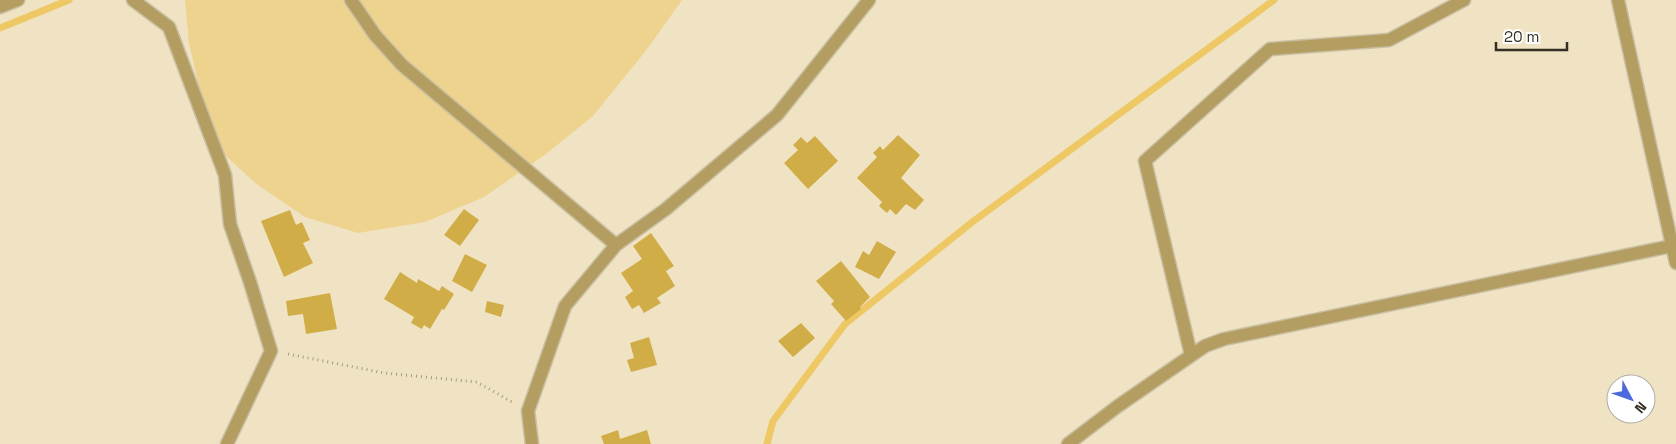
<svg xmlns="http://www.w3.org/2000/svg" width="1676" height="444" font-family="'Space Grotesk',sans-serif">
	<rect width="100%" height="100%" fill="#f0e3c3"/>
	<path fill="#eed38e" d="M185 0H682L648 48 593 116 546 154 484 197 425 222 358 233 305 217 255 183 212 143 189 43Z"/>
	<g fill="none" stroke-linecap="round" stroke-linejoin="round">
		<path stroke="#edc864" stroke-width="7" d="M0 28 69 0
			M767 444 773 421 845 324 971 223 1274 0"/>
	</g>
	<path fill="#d1ad48" d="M898 135 920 155 901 178 924 200 915 210 906 204 896 215 890 209 887 213 879 206 882 202 857 178 877 157 873 153 880 146 883 150Z
		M815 136 838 161 808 189 784 163 798 150 793 145 801 137 807 143Z
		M464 209 479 220 460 246 444 235Z
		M290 210 296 225 302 222 310 240 303 243 313 263 284 277 261 221Z
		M651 233 674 266 666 271 675 286 657 298 661 303 644 313 639 305 632 309 625 297 633 291 621 273 642 259 633 246Z
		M877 241 896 252 879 279 855 267 863 251 869 255Z
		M465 254 487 265 472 292 452 281Z
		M841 261 870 297 860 307 861 309 846 321 831 304 834 301 816 281Z
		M400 272 417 283 418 279 439 291 442 286 454 294 444 310 442 309 430 329 424 325 422 329 411 323 414 317 384 299Z
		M330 293 337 329 306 334 303 314 288 316 286 301Z
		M487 301 504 305 501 317 485 312Z
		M801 323 815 338 793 357 778 341Z
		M649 337 657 365 631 372 627 360 634 358 630 343Z
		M618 430 620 439 647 430 651 444H604L601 436Z"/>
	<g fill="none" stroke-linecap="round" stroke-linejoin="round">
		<g stroke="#cabfa3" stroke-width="15">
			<path id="minor" d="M133 0 169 27 225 175 230 224 250 282 271 351 227 444
				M351 0 375 35 402 65 616 245
				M1618 0 1676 263
				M0 7 18 0
				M1191 355 1145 161 1270 49 1389 40 1464 0
				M532 444 528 411 565 306 616 245 666 209 777 115 869 0
				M1068 444 1118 406 1205 346 1224 339 1676 245"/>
		</g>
		<path stroke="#a49b83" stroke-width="3" stroke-dasharray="1 4" stroke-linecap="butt" d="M288 354 384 373 477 382 512 402"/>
		<use href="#minor" stroke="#b39d60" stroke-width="12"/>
	</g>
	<g transform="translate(1631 399) rotate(131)"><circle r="24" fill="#ffffff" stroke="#adaca7"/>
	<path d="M0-4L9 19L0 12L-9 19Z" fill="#4c69dd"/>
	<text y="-8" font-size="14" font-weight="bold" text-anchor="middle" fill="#332f22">N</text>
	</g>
	<path d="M1496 42v8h71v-8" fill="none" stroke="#332f22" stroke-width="2.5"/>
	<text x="1504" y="42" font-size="15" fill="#332f22" stroke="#ffffff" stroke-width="4" paint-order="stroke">20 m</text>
</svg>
